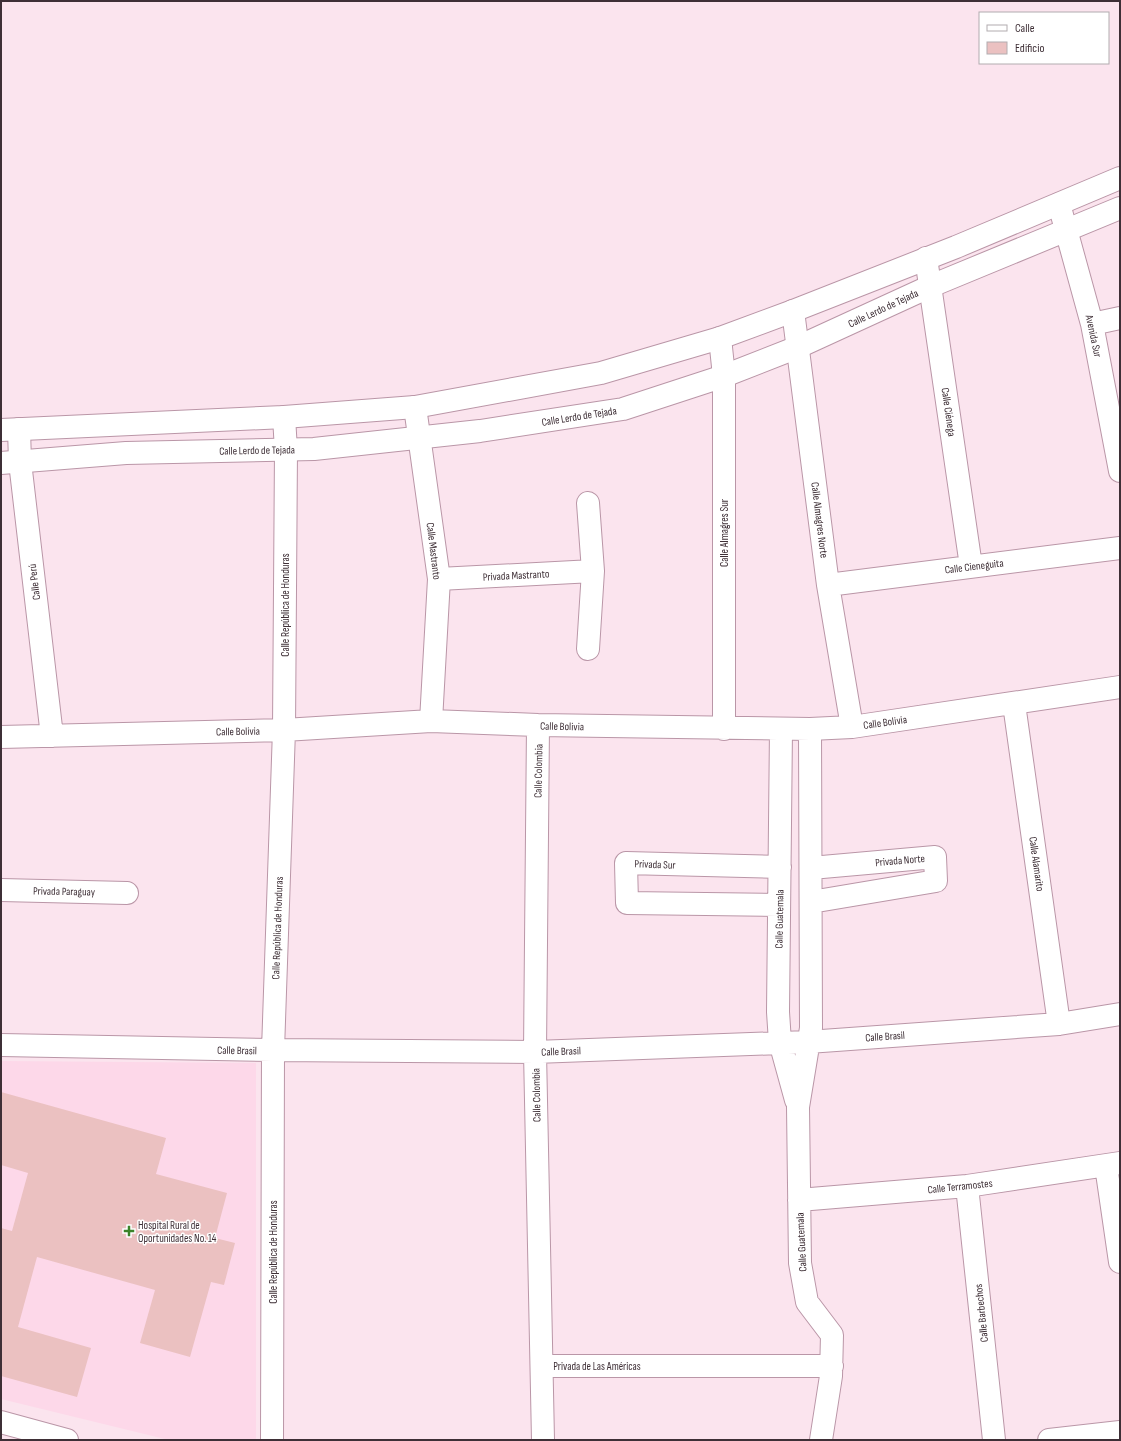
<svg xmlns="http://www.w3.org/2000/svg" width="1121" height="1441" font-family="'Sofia Sans Condensed',sans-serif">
	<rect width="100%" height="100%" fill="#fbe4ee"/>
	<path fill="#fdd8e9" d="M1 1061 256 1063V1440H169L1 1399Z"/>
	<path fill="#ebc1c1" d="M1 1092 166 1138 156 1174 227 1193 215 1238 235 1243 224 1285 211 1282 190 1357 140 1343 155 1290 37 1257 18 1327 91 1348 77 1397 1 1376V1228L12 1231 28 1173 1 1165Z"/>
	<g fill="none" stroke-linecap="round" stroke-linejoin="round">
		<g stroke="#ba96a7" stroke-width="24">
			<path id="minor" d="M1059 204 1092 324 1120 471
				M926 258 971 566
				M793 311 828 585 852 727
				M1092 324 1120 318
				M720 338 724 376V729
				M415 407 439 579 431 721
				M19 429 20 462 52 736
				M439 579 593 571
				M828 585 1120 548
				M588 649 593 571 588 503
				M1014 704 1059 1024
				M538 725 535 1052 543 1440
				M781 729 778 1012 780 1042 796 1100
				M810 729 811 1028 798 1107 800 1263 807 1302 832 1335 831 1376 821 1440
				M1 737 284 730 431 721 538 725 810 729 852 727 1120 687
				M811 868 935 857 936 881 811 902
				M1 890 127 893
				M779 905 627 903 626 863 780 867
				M1 1045 273 1050 535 1052 808 1042 1059 1024 1120 1014
				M1106 1166 1120 1262
				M967 1186 994 1440
				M799 1200 967 1186 1120 1163
				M542 1366H832
				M1 1422 67 1440
				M272 1440 273 1050 284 730 286 450 284 417
				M1049 1440 1120 1432"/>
		</g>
		<g stroke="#ba96a7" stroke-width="24">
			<path id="tertiary" d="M1 430 284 417 415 407 601 373 720 338 793 311 956 247 1120 178
				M1 463 126 453 314 449 480 431 623 409 724 376 798 347 931 286 1120 208"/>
		</g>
		<use href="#minor" stroke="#fff" stroke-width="22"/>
		<use href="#tertiary" stroke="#fff" stroke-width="22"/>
	</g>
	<path fill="#3b8329" stroke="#fff" stroke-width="1.5" d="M127 1225h4v4h4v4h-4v4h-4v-4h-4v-4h4z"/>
	<g text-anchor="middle" stroke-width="3" stroke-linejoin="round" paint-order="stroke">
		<g font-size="11" fill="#3e2f36" stroke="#fff">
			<text transform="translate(883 308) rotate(-25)" y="4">Calle Lerdo de Tejada</text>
			<text transform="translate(1094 336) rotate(78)" y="4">Avenida Sur</text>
			<text transform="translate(949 412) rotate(82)" y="4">Calle Ciénega</text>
			<text transform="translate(579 416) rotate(-9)" y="4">Calle Lerdo de Tejada</text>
			<text transform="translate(257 450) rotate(-1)" y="4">Calle Lerdo de Tejada</text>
			<text transform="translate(820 520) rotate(83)" y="4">Calle Almagres Norte</text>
			<text transform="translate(724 533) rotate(-90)" y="4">Calle Almagres Sur</text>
			<text transform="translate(434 551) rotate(83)" y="4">Calle Mastranto</text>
			<text transform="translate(974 566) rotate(-7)" y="4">Calle Cieneguita</text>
			<text transform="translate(516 575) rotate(-3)" y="4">Privada Mastranto</text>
			<text transform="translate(34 582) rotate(-97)" y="4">Calle Perú</text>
			<text transform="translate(285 605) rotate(-90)" y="4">Calle República de Honduras</text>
			<text transform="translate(885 722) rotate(-8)" y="4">Calle Bolivia</text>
			<text transform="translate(562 726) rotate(1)" y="4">Calle Bolivia</text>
			<text transform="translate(238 731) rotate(-1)" y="4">Calle Bolivia</text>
			<text transform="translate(538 771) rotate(-89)" y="4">Calle Colombia</text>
			<text transform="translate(900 860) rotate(-5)" y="4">Privada Norte</text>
			<text transform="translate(655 864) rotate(2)" y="4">Privada Sur</text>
			<text transform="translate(1037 864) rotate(82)" y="4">Calle Alamarito</text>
			<text transform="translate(64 891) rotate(1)" y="4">Privada Paraguay</text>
			<text transform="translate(779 919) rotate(-89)" y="4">Calle Guatemala</text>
			<text transform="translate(277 928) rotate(-88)" y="4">Calle República de Honduras</text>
			<text transform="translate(885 1036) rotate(-4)" y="4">Calle Brasil</text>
			<text transform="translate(237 1050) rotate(1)" y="4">Calle Brasil</text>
			<text transform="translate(561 1051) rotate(-2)" y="4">Calle Brasil</text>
			<text transform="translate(536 1095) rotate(-91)" y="4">Calle Colombia</text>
			<text transform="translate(960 1186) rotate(-6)" y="4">Calle Terramostes</text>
			<text transform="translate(801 1242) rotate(-93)" y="4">Calle Guatemala</text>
			<text transform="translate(273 1252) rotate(-90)" y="4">Calle República de Honduras</text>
			<text transform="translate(981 1313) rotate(-96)" y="4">Calle Barbechos</text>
			<text x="597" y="1370">Privada de Las Américas</text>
		</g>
		<g font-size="11" fill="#3e2f36" stroke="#fff" text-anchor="start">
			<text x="138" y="1229">Hospital Rural de<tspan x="138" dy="13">Oportunidades No. 14</tspan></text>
		</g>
	</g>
	<rect width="1121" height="1441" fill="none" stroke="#3e2f36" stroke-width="4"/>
	<rect x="979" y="12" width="130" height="52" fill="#ffffff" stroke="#b2acaf"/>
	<rect x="987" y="25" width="20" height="6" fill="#ffffff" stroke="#b2acaf"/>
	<text x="1015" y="32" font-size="12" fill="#3e2f36">Calle</text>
	<rect x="987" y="42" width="20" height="12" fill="#ebc1c1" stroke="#b2acaf"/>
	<text x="1015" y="52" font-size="12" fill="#3e2f36">Edificio</text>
</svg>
